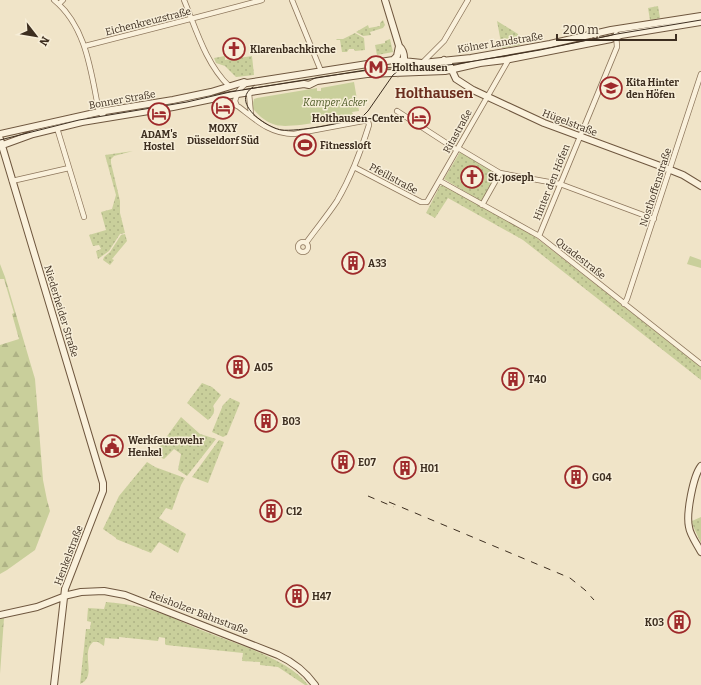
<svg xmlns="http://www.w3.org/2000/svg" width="701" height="685" font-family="Bitter,serif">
	<defs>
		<pattern id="grass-dots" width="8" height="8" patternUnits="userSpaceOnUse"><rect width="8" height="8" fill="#c9cf9b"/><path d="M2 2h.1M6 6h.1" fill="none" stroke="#aeb285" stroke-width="1.8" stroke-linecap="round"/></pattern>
		<pattern id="forest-firs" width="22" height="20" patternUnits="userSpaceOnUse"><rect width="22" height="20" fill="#c9cf9b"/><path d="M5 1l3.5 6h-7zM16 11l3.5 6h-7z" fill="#aeb285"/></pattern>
	</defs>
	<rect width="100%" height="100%" fill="#f0e4c8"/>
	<path fill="url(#grass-dots)" d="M658 6 660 18 650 20 648 8Z
		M383 20 385 25 383 28 370 32 371 35 363 36 356 32 368 25 369 28 380 26V23Z
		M497 21 518 34 520 45 502 48Z
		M355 33 364 38 365 50 355 51 354 49H349L347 52H342L340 40H337L336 39H343Z
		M390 39 393 52 377 55 375 45 385 43V41Z
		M225 56V60L252 56 254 75 236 77 225 66 216 63 214 58Z
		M133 151 114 156 111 159V163L120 201V213L125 233 120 234 109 251 98 259 96 251 101 249 99 245 93 246 89 235 106 230 101 212 112 209 116 195 105 155Z
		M460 152 499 175 482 202 444 179Z
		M443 185 534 236 701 367V380L523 240 448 198 435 218 426 213 440 186Z
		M125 234 127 241 112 259 114 260 110 265 103 260 104 257 110 252 121 235Z
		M202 383 212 387 221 395 213 406C216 411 213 416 208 420L187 403Z
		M230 398 239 402 240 403 227 435 223 437 212 432 223 405Z
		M181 417 200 434 216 439 187 476 178 470 181 454 174 449 164 459 154 454Z
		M219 440 224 442 208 483 192 477Z
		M147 462 155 467 185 478 181 485 172 510 166 508 159 518 186 534 178 553 159 542 151 553 116 539V538L103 529 119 496Z
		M701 517V543L693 526 692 521Z
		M106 602C119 603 132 605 145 608 166 614 186 624 206 632 236 644 289 659 308 685H305L278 667 260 665V662L242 661 243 653 166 645 165 644V638L159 637 158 641 119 637V639L105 638 104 646 98 642H93C80 653 98 677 80 684L86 629H90L91 622 87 621 88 608 104 609Z"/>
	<path fill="url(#forest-firs)" d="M0 264 5 277 35 379 43 480 47 500 50 511 35 550 7 570 0 574V345L19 339 12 314 14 313 4 279H0Z
		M4 618 0 674V619Z"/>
	<path fill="#c9cf9b" d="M354 82 359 111 352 112 353 114C338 119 290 129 276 125 267 123 257 115 252 107L254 99 257 98 317 88V91H321V88Z
		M690 256 701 260V268L687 264Z"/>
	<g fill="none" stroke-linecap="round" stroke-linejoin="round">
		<g stroke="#8d765c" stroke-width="6">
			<path id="street" d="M54 0C87 27 91 73 99 112L105 117
				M184 0C196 29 206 64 229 86
				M292 0 321 71
				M59 4 63 0
				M85 46C144 31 203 16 262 0
				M422 63 444 41 468 0
				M249 93 251 115
				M218 98C225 100 233 103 239 107 256 120 270 134 294 134L363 121H368L369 125C361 151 351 177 337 201 327 216 316 229 306 243
				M237 106 235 101C238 91 239 89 247 83
				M397 111 457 150
				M57 128 84 217
				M458 148 500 173 560 184 654 219
				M354 167 421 202H427L509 59
				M12 181 69 168
				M440 181 539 236 701 364
				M482 205 500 173
				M539 236 617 47 616 34
				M298 247a5 5 0 1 1 10 0a5 5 0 1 1-10 0Z
				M624 304 627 299 701 74"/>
		</g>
		<g stroke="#6f573f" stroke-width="8">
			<path id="secondary" d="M385 0 399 46C406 52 406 67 398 73
				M393 60 397 56 399 46
				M444 60 449 64 456 79 473 90 544 123 663 167 683 175 701 186
				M0 134 99 112 173 100 211 92 244 82 247 83 393 60 422 63 471 58 550 44 611 30 701 16
				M0 139 103 483V491L65 589 54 685
				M0 146 33 134 82 122 173 107 231 95 304 84 309 85 317 81 367 74 445 71 480 63 505 60 611 39 621 35 701 22
				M701 466C693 476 686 514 689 527 690 535 697 544 701 552
				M0 615 37 607 68 595 81 592 104 591 125 595 278 655C293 662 305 671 315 685"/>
		</g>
		<use href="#street" stroke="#faf1dc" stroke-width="4.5"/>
		<use href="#secondary" stroke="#faf1dc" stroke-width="6"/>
		<path stroke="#3d2e20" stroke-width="1" d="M253 87C230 102 265 127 281 130 297 132 347 123 363 116L368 111 393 75 398 71 404 68
			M0 140 79 120 187 102 230 92 378 68 429 67 457 64 540 50 617 34 701 20"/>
		<path stroke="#3d2e20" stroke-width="1" stroke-dasharray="7 7" stroke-linecap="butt" d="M368 496 394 507
			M389 502 570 578 585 590 594 600"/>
	</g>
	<defs>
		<g id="church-ring" transform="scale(1.15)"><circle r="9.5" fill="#f7eed8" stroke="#9e2a2b" stroke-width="1.5"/><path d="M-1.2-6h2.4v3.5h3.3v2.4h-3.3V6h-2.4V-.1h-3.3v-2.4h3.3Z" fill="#9e2a2b"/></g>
		<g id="metro-ring" transform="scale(1.15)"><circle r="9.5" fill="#f7eed8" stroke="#9e2a2b" stroke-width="1.5"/><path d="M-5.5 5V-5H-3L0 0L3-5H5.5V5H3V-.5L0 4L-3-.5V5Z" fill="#9e2a2b"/></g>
		<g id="school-ring" transform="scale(1.15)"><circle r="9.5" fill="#f7eed8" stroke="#9e2a2b" stroke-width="1.5"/><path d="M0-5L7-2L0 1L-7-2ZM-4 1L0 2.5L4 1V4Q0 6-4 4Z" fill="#9e2a2b"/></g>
		<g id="hotel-ring" transform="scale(1.15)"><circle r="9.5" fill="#f7eed8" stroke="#9e2a2b" stroke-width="1.5"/><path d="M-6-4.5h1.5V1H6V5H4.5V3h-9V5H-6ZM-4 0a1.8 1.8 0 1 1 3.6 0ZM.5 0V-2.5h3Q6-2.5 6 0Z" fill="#9e2a2b"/></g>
		<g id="stadium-ring" transform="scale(1.15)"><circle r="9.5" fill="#f7eed8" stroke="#9e2a2b" stroke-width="1.5"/><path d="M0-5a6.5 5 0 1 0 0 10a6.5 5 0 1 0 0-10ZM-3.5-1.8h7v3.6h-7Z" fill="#9e2a2b"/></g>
		<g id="building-ring" transform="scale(1.15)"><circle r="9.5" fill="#f7eed8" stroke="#9e2a2b" stroke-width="1.5"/><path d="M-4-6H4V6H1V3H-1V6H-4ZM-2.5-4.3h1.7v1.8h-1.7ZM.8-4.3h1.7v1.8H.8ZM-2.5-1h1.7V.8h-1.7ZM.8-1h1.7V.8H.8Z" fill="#9e2a2b"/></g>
		<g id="civic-ring" transform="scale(1.15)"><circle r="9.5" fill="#f7eed8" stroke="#9e2a2b" stroke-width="1.5"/><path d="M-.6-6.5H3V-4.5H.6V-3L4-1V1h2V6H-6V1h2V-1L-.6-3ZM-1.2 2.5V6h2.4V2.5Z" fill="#9e2a2b"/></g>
	</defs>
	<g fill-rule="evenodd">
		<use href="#church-ring" x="234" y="49"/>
		<use href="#metro-ring" x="376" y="67"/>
		<use href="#school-ring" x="611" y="88"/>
		<use href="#hotel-ring" x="223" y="108"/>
		<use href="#hotel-ring" x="159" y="114"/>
		<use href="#hotel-ring" x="419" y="118"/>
		<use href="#stadium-ring" x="305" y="145"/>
		<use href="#church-ring" x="472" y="177"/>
		<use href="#building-ring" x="353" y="263"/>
		<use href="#building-ring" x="238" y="367"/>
		<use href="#building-ring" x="513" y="379"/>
		<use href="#building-ring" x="266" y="421"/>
		<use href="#civic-ring" x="112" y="446"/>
		<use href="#building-ring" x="343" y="462"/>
		<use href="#building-ring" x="405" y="468"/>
		<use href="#building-ring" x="576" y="477"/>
		<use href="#building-ring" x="271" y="511"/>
		<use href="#building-ring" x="297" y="596"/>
		<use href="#building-ring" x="679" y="622"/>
	</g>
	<g text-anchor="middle" stroke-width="3" stroke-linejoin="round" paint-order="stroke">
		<g font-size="10" fill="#3d2e20" stroke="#f7eed8">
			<text transform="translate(148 21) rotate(-14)" y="4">Eichenkreuzstraße</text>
			<text transform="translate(500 42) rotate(-9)" y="4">Kölner Landstraße</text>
			<text transform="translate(122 99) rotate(-10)" y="4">Bonner Straße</text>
			<text transform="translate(570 122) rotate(21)" y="4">Hügelstraße</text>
			<text transform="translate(457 131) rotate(-61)" y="4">Ritastraße</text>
			<text transform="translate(394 178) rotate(28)" y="4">Pfeillstraße</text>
			<text transform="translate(551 182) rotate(-68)" y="4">Hinter den Höfen</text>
			<text transform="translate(655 187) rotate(-72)" y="4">Nosthoffenstraße</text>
			<text transform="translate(581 258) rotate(38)" y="4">Quadestraße</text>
			<text transform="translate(62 311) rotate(73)" y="4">Niederheider Straße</text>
			<text transform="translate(68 555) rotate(-69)" y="4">Henkelstraße</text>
			<text transform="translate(199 612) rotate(21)" y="4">Reisholzer Bahnstraße</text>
		</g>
		<g font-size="10" font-weight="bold" fill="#3d2e20" stroke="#f7eed8" text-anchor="start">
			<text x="250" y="53">Klarenbachkirche</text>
			<text x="392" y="71">Holthausen</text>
			<text x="626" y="86">Kita Hinter<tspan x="626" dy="12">den Höfen</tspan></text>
			<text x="404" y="122" text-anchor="end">Holthausen-Center</text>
			<text x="223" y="132" text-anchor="middle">MOXY<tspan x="223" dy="12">Düsseldorf Süd</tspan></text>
			<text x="159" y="138" text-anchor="middle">ADAM's<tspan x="159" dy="12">Hostel</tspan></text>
			<text x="320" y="149">Fitnessloft</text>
			<text x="488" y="181">St. Joseph</text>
			<text x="368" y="267">A33</text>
			<text x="254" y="371">A05</text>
			<text x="528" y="383">T40</text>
			<text x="282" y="425">B03</text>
			<text x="128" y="444">Werkfeuerwehr<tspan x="128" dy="12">Henkel</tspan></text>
			<text x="358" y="466">E07</text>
			<text x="420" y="472">H01</text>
			<text x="592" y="481">G04</text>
			<text x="286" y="515">C12</text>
			<text x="312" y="600">H47</text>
			<text x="664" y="626" text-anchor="end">K03</text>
		</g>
		<g font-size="10" font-style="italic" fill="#4d5a26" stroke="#f7eed8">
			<text x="335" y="106">Kamper Acker</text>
		</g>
		<g font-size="14" font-weight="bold" fill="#6b2e1e" stroke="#f7eed8">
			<text x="434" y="98">Holthausen</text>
		</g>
	</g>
	<g transform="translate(36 36) rotate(121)" stroke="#f7eed8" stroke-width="3" paint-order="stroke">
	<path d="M0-3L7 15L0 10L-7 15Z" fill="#3d2e20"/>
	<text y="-6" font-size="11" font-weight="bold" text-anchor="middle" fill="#3d2e20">N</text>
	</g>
	<path d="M557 34v6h119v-6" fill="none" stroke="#3d2e20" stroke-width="2"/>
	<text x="563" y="34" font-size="12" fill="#3d2e20" stroke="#f7eed8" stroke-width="3" paint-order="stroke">200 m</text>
</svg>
